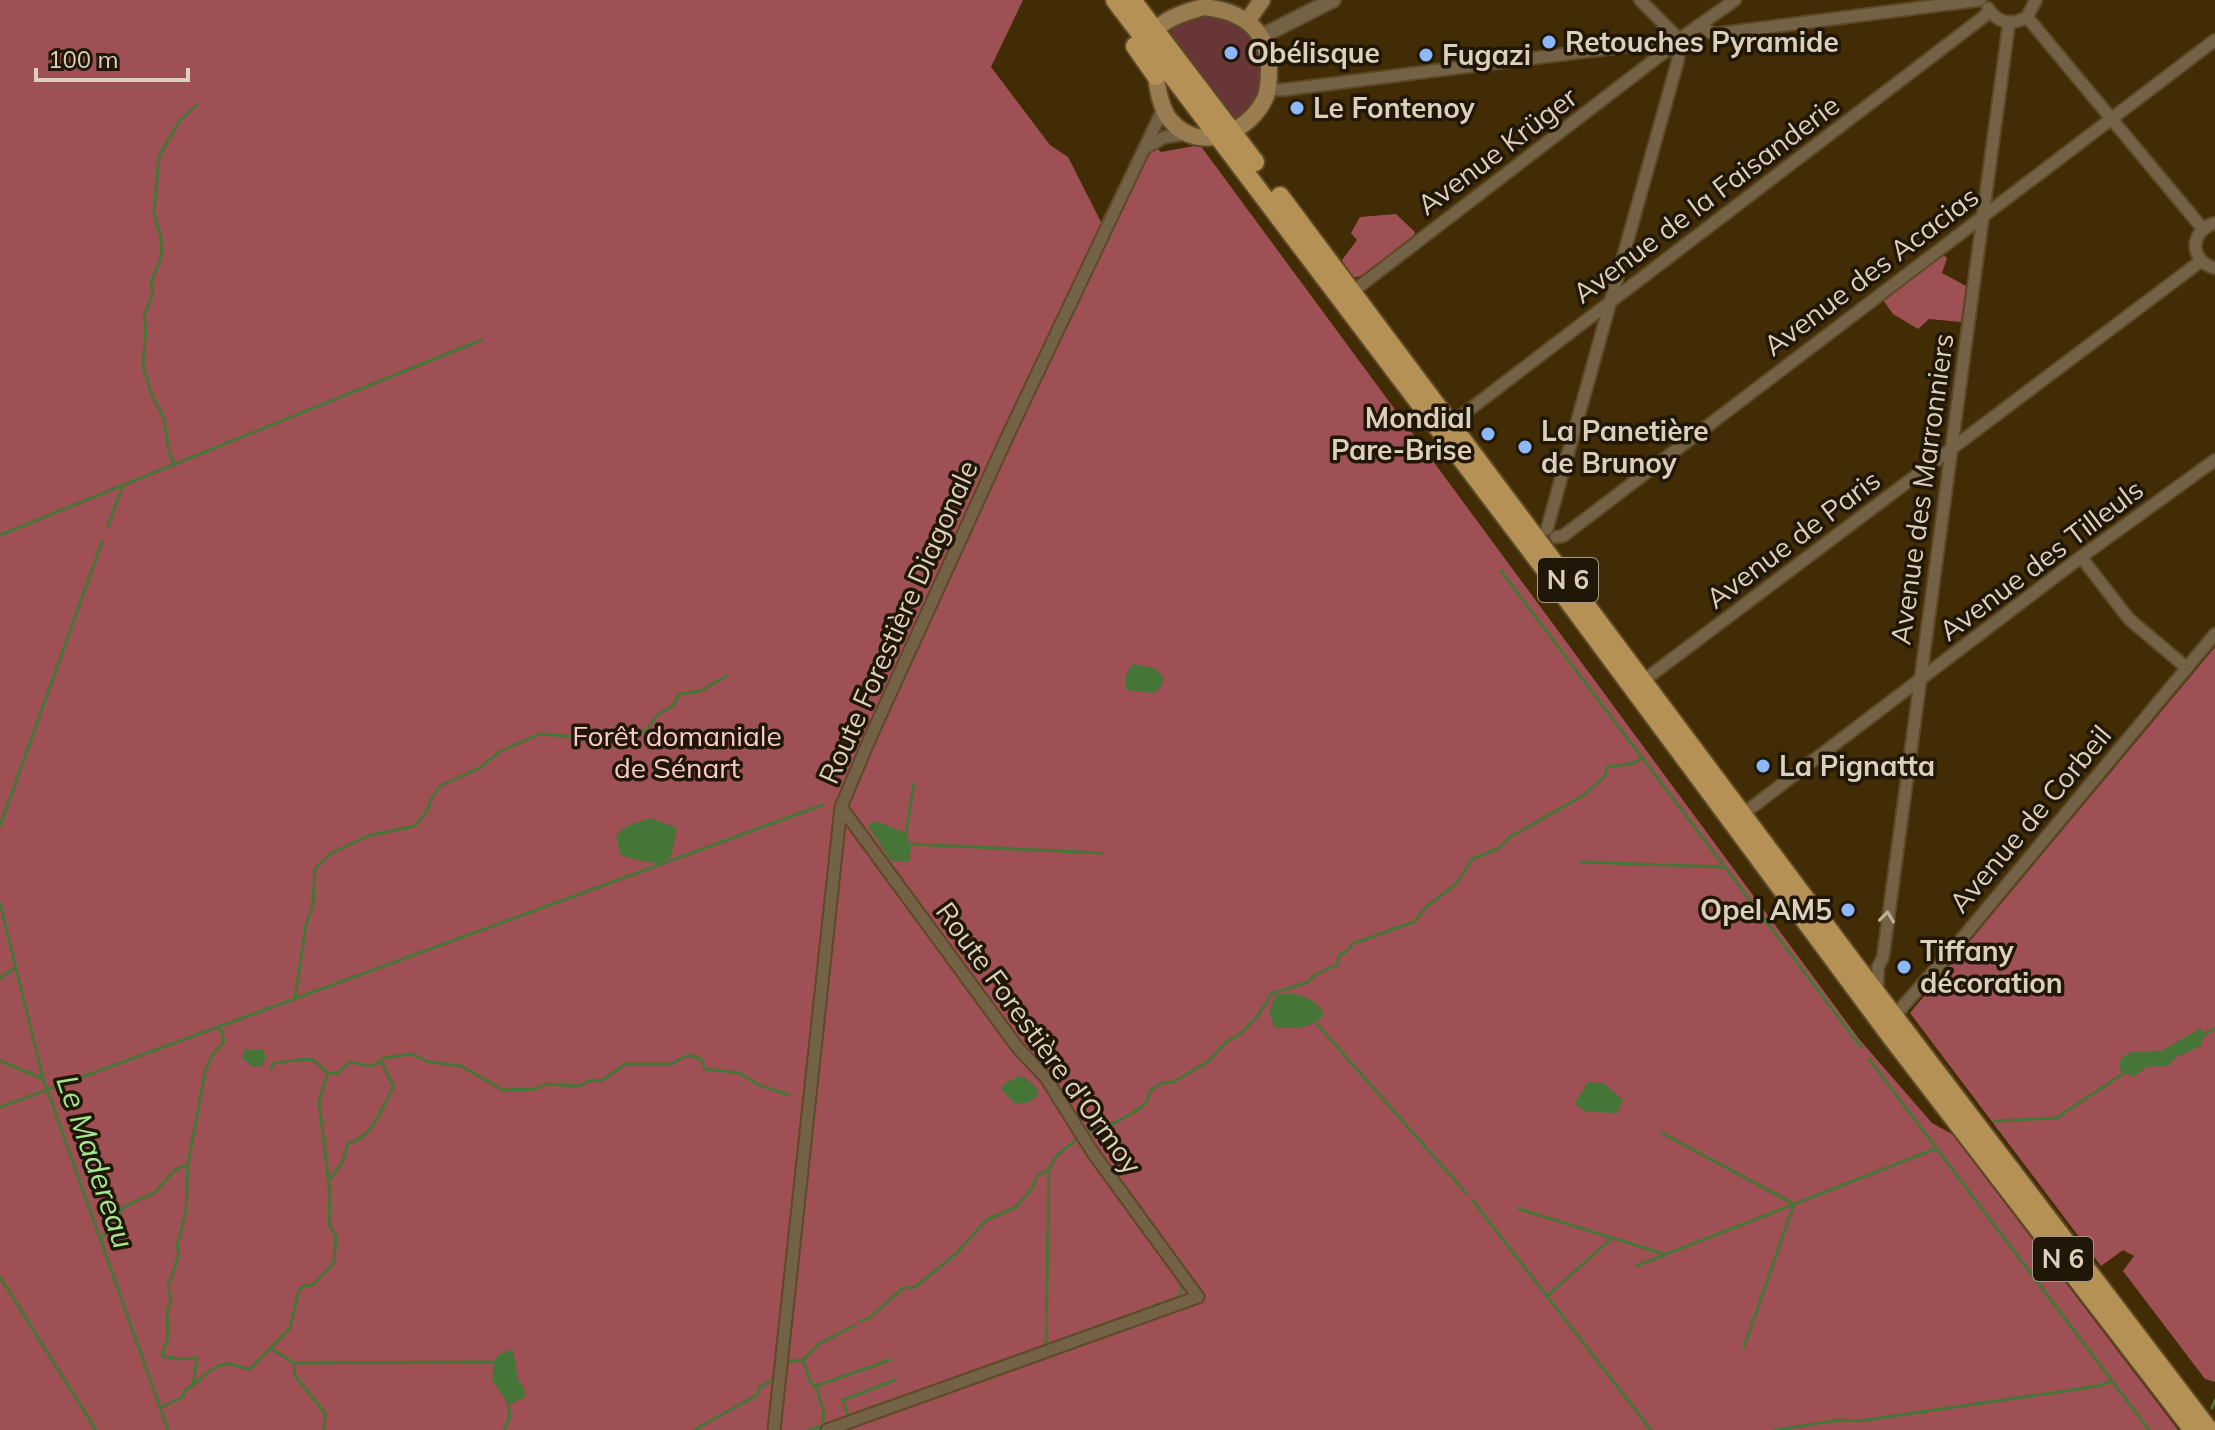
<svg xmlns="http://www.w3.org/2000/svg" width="2215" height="1430" font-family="Mulish,sans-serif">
	<rect width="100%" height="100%" fill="#412c05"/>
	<path fill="#693638" d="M1204 17C1243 19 1262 39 1261 78 1261 89 1259 100 1252 109 1248 113 1241 117 1237 121L1233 120 1169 35C1176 21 1190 19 1204 17Z"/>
	<path fill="#9f5054" d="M0 0H1023L991 67 1050 145 1068 157 1101 222 1143 136 1161 152 1200 145 1859 1039 1932 1123 1952 1134 2178 1430H0Z
		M1396 214 1415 232C1411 260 1377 271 1354 278L1343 268 1342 260 1357 240 1351 233 1360 217Z
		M1942 254 1947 258 1942 273 1966 286 1961 322 1929 319 1918 329 1893 314 1883 300Z
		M2215 647V1382L2205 1379 2123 1271 2134 1256 2123 1250 2101 1266 1910 1013Z"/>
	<path fill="#467538" d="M1134 664 1154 668 1164 677 1161 687 1153 693 1126 690C1125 679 1125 671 1134 664Z
		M650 818 677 828 671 857 658 864C645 860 633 861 620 854L616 835 627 826Z
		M875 821 906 833 911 848 909 862 891 861 868 826Z
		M1289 993C1303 996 1319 1000 1324 1015 1311 1030 1294 1028 1275 1028L1269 1013 1276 995Z
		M2201 1028 2204 1035 2201 1046 2176 1057 2168 1066 2146 1067 2134 1077 2119 1070 2121 1058 2131 1052 2161 1051Z
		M263 1049 266 1057 262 1066 253 1067 242 1058 244 1050Z
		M1019 1076C1029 1080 1038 1085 1038 1096L1027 1103 1015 1104 1001 1089 1005 1083Z
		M1588 1082 1603 1083 1623 1100 1617 1113 1585 1112 1575 1103Z
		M512 1350C518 1363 514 1380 524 1387L525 1397 509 1405 492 1380C496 1362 489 1355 512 1350Z"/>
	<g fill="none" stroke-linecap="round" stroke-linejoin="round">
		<path stroke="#467538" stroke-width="3" d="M174 463 169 452 164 419 151 393 143 366 146 327 144 317 153 292 151 282 161 258 162 242 154 213 159 156 180 120 197 105
			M108 526 123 485
			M0 535 481 340
			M1501 571 1861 1047
			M0 826 102 542
			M906 833 914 784
			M909 844 1102 853
			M1581 862 1724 867
			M0 903 43 1078 168 1430
			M0 978 15 968
			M295 998 306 925 313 905 315 868 333 852 371 835 415 826 427 811 431 799 440 786 481 767 499 752 539 734 593 738 646 731 658 714 673 706 679 694 701 691 726 676
			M1317 1024 1466 1193
			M2204 1035 2215 1028
			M1869 1059 2149 1430
			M0 1061 41 1078
			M328 1073H338L350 1062 369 1066 381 1062 383 1058 411 1054 429 1062 461 1066 503 1090 536 1089 546 1084 579 1086 591 1080 601 1081 625 1064H671L688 1055 701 1059 705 1069 739 1073 759 1085 789 1095
			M0 1107 822 805
			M1994 1121 2056 1118 2124 1073
			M1089 1132 1114 1123 1134 1112 1146 1103 1151 1090 1162 1083 1173 1082 1209 1061 1227 1041 1239 1035 1257 1017 1271 994 1308 982 1315 975 1338 964 1339 955 1346 952 1354 943 1414 922 1427 906 1456 884 1472 859 1499 848 1510 837 1584 795 1605 776 1607 767 1634 763 1642 758
			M1662 1133 1794 1204 1744 1347
			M329 1180 342 1163 348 1143C374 1138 381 1107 394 1087L381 1062
			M1473 1201 1651 1430
			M1519 1209 1664 1254
			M101 1239C110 1227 118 1222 122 1208L155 1192 175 1170 188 1164
			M1636 1266 1937 1148
			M0 1277 96 1430
			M1547 1296 1612 1238
			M860 1321 868 1319 903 1288 915 1287 957 1253 986 1220 1016 1207 1032 1188 1037 1176 1049 1169 1056 1156 1077 1139
			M1046 1345 1049 1169
			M1047 1345 1179 1297 1182 1286
			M270 1348 294 1363 493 1362
			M803 1360 810 1381 816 1388
			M790 1361 803 1360 819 1344 855 1325
			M294 1363 295 1376 325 1413 324 1430
			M193 1385 197 1358 179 1359 162 1356 168 1337 167 1312 171 1301 168 1286 179 1254 177 1246 186 1211 188 1164 205 1072 213 1054 224 1042 220 1026
			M162 1407 183 1397 185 1390C199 1384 207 1368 224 1364 232 1362 242 1369 250 1369L290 1328 299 1290 305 1285H313L334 1263 336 1236 329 1224 330 1194 319 1101 328 1073C322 1069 318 1063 313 1060 310 1058 279 1062 274 1063L271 1068
			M2212 1408 2215 1400
			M848 1416 843 1400 895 1380
			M846 1417 903 1396
			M822 1425 824 1413 816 1386 890 1360
			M504 1430 510 1417 508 1403
			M694 1430 757 1395 760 1387 772 1380
			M809 1430 838 1420
			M1775 1430 1839 1420 1859 1421 2098 1386 2112 1381"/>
		<g stroke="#5d4926" stroke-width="15">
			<path id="minor" d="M1640 0 1675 35
				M1988 8C1997 23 2012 26 2027 17L2036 0
				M2027 17 2203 229
				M1703 25 1709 32 1715 34 1980 0
				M1681 38 1735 0
				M1268 89 1282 90 1669 41
				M1147 147 1165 137 1187 134
				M2215 223C2189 231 2189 261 2215 268
				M1352 292 1671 47
				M1449 422 1461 416 1990 12
				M1547 529 1678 60 1679 48
				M1556 537 1563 536 2215 40
				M2081 557 2129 619 2187 668
				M1643 681 2201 261
				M1743 814 2081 557 2215 460
				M1877 993 1878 967 1883 957 2009 23
				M1893 1021 1903 1006 1949 954 2215 634
				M774 1430 841 807 871 736 1009 433 1164 107
				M827 1430 1198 1297 1093 1153 1046 1078 1018 1048 841 807"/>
		</g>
		<g stroke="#5d4926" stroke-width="18">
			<path id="tertiary" d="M1262 36 1333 0"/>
		</g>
		<g stroke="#5d4926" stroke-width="20">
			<path id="secondary" d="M1204 7C1240 11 1266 26 1269 66 1269 76 1269 87 1266 96 1251 132 1200 155 1171 121 1160 109 1157 85 1155 69 1153 57 1150 44 1155 32 1163 18 1189 11 1204 7Z
				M1248 20 1262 0"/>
		</g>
		<g stroke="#5d4926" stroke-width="22">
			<path id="primary" d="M1115 0 1544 568 1892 1038 2193 1430
				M1132 0 1255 162
				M1135 46 1156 76
				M1280 196 1858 969 2209 1430"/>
		</g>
		<use href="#minor" stroke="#736246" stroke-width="11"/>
		<use href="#tertiary" stroke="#736246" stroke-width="14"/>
		<use href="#secondary" stroke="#997d50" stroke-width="16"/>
		<use href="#primary" stroke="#b59156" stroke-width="18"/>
	</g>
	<defs><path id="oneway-chevron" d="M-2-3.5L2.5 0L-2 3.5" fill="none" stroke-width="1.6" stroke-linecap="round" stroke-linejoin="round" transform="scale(2)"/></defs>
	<use stroke="#bcae99" href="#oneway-chevron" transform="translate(1887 917) rotate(-83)"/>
	<g fill="#8db9fc" stroke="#201708" stroke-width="3">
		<circle cx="1549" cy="42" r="8"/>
		<circle cx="1231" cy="53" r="8"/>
		<circle cx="1426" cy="55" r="8"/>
		<circle cx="1297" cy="108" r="8"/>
		<circle cx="1488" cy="434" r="8"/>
		<circle cx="1525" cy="447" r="8"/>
		<circle cx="1763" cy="766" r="8"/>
		<circle cx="1848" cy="910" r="8"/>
		<circle cx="1904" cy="967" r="8"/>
	</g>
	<g text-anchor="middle" stroke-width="7" stroke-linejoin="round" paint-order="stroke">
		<g fill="#201708" stroke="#a49886" stroke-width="2">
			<rect x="1538" y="558" width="60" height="44" rx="6"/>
			<rect x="2033" y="1237" width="60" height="44" rx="6"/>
		</g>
		<g font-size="26" font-weight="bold" fill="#dccfbc">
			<text x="1568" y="589">N 6</text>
			<text x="2063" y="1268">N 6</text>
		</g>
		<g font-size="28" font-weight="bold" fill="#dccfbc" stroke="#201708" text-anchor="start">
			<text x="1565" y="52">Retouches Pyramide</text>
			<text x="1247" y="63">Obélisque</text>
			<text x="1442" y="65">Fugazi</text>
			<text x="1313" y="118">Le Fontenoy</text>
			<text x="1472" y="428" text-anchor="end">Mondial<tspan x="1472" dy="32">Pare-Brise</tspan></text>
			<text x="1541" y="441">La Panetière<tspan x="1541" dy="32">de Brunoy</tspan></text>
			<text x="1779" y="776">La Pignatta</text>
			<text x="1832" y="920" text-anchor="end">Opel AM5</text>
			<text x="1920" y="961">Tiffany<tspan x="1920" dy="32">décoration</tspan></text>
		</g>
		<g font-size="28" fill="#dccfbc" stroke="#201708">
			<text transform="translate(1497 151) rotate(-37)" y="10">Avenue Krüger</text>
			<text transform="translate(1706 199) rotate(-37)" y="10">Avenue de la Faisanderie</text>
			<text transform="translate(1871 271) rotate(-37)" y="10">Avenue des Acacias</text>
			<text transform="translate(1922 489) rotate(-82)" y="10">Avenue des Marronniers</text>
			<text transform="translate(1793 539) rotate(-37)" y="10">Avenue de Paris</text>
			<text transform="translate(2041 560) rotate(-37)" y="10">Avenue des Tilleuls</text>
			<text transform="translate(898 622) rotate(-66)" y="10">Route Forestière Diagonale</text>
			<text transform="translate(2030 819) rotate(-50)" y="10">Avenue de Corbeil</text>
			<text transform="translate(1039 1038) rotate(54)" y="10">Route Forestière d'Ormoy</text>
		</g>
		<g font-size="28" fill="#f8cac9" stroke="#201708">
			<text x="677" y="746">Forêt domaniale<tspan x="677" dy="32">de Sénart</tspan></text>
		</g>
		<g font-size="30" font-style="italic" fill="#a5e791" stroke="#201708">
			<text transform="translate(95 1162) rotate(71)" y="10">Le Madereau</text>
		</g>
	</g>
	<path d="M36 68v12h152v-12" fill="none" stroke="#dccfbc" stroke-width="4"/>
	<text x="48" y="68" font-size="24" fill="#dccfbc" stroke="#201708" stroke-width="6" paint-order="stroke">100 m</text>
</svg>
